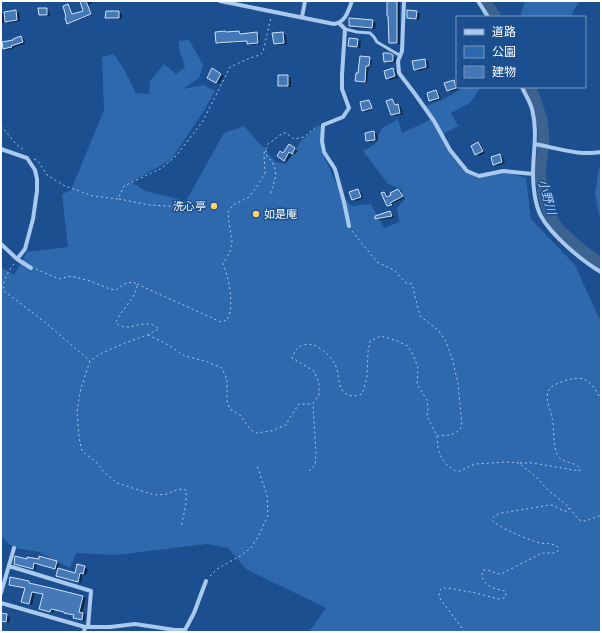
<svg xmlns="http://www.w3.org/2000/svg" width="602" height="633" font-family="Manrope,'Noto Sans JP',sans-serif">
	<rect width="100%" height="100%" fill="#1b4f8f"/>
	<path fill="#2e69ad" d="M525 1H580L573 11 572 17H520Z
		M189 40 203 65 199 78 183 89 204 85 215 91 205 109 171 160 131 182 146 191 186 201 224 133 244 126 276 162 286 164 302 140 319 125 323 128 321 150 342 196 352 206 371 204 384 228 399 222 397 208 405 199 401 189 388 184 363 151 375 144 382 128 398 119 402 133 432 119 424 107 446 98 464 87H481L470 103 451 113 458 126 442 135 467 171 478 178 503 171 526 178 531 219 575 265 598 316 601 319V632H309L326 608 246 569 228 548 207 544 116 555 76 553 70 568 39 552 14 548 1 536V267L14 275 27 252 68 247 62 194 71 190 104 110 102 57 114 54 125 71 136 93 149 94 150 81 164 64 176 74 185 67 179 49V41Z
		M601 166V225L595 193 599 168Z"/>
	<path fill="#0007" d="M81 1H92V3L88 5 92 15 69 24 68 23V5L70 6 73 15 84 11Z
		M388 1 400 2V44H393L390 42Z
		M47 9 49 11 50 16H43L40 14Z
		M16 11 19 13 20 21 9 23 6 22 1 23V14Z
		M119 12 122 14V19H109L106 17Z
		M417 12 420 14 419 20 411 19 408 17Z
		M350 19 373 21 376 23 375 29 353 28 350 26Z
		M239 32 242 33V35L256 33 259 35 260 44 251 45 248 44V42L220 44 217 43Z
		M283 33 286 35 287 44 278 45 275 44Z
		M21 37 24 39 25 44 14 47V48L7 50 4 48Z
		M358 40 361 41 360 48 352 47 349 46Z
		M389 54 396 58V62L388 63 385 61Z
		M369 58 372 60 371 67H369L367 83 359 82 356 81 359 74Z
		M425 60 428 61 429 68 418 71 415 69Z
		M393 69 396 71 398 78 390 80 387 78Z
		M213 70 224 76 219 84 208 78Z
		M279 76H288L291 78V87H282L279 85Z
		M454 81 457 83V87H458L459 89 451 92 448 90Z
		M436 91 439 93 441 99 433 102 430 100Z
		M369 101 371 102H369L371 110 366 112 363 110Z
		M392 101 395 102 396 106 401 107 403 114 395 116 392 114Z
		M374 132 377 134 378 141 370 142 367 140Z
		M478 143 481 145 485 153 479 156 476 154Z
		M289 145 298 151 295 154 293 153 287 161 278 156 283 154Z
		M500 155 503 157 505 163 497 166 494 164Z
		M358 190 361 192 363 198 356 201 353 199Z
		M398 190 401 191 404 198 392 204 393 206 390 207 388 205 384 193 387 194 389 198Z
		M390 212 393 214 394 218 379 220 376 218Z
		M28 560 56 562 59 564 58 569 76 575 78 565 88 569 86 575 83 574 81 583 60 577 57 576 59 570 37 564 36 570 18 565Z
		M29 582 32 584 83 597 86 598 82 613 86 615 84 621 77 620 74 618 75 616 65 612 54 610 53 613 40 609 44 594 35 593 32 605 22 602 26 589 13 586 10 584Z
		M1 614 10 617 9 623 1 621Z"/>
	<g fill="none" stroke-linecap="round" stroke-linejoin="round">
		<path stroke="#3c6290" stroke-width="11" d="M485 1 496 17
			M530 87 535 98 542 120 544 139 540 173 544 198 549 213 558 228 579 247 601 264"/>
	</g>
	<path fill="#4478b7" stroke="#cfe3fa" d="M80 1H86L91 14 67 24 65 18 66 17 63 6 68 4 72 14 83 11Z
		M387 1H397V43H389L388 16H387Z
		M38 8H47V15H39Z
		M16 10 17 20 5 22 4 12Z
		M407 10 417 11 416 19 407 18Z
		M106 11H119V18H105Z
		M349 18 373 20 372 28 349 26Z
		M225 31 226 32 239 31 240 34 257 32 258 43 247 44V41L216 43 215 32Z
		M283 32 284 43 274 44 272 33Z
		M21 36 23 42 11 46 12 47 3 49 2 42 13 40V39Z
		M349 38 358 39 357 47 348 46Z
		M383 53H389L393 55V61L384 62Z
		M360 56 370 57 369 66H366L365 82 355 81 356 73H358Z
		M425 59 426 67 414 70 412 61Z
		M212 68 221 74 216 83 207 78Z
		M393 68 395 76 386 79 384 71Z
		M278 75H288V86H278Z
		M454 80 456 88 447 91 444 83Z
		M436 90 439 98 429 101 427 93Z
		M392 99 395 105 398 104 400 113 391 115 386 101Z
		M369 100 372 108 362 111 360 102Z
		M374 131 375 140 366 141 365 133Z
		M478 142 483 151 475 155 471 146Z
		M289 144 295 148 292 154 289 152 284 161 277 156 280 151 283 153Z
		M500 154 502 162 493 165 491 157Z
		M358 189 361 197 352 200 349 192Z
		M398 189 403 196 390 203 392 205 387 206 381 193 384 192 387 197 391 195 390 193Z
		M390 211 392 216 375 219V216Z
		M15 556 27 559V557L39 559V556L57 561 55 569 34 563 33 569 14 564Z
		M77 564 85 566 83 574 80 573 78 582 56 576 58 568 75 573Z
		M10 577 29 581V583L51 588 83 596 79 612 83 613 82 620 73 618 74 615 64 613V612L51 609 50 612 39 609 43 594 32 592 29 604 21 602 25 588 9 585Z
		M1 613 7 614 6 622 1 621Z"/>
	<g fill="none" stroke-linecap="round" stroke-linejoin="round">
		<path stroke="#a9c9ee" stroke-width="1" stroke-dasharray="2 3" stroke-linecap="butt" d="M1 126 17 145 25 151
			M266 150V155C280 169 276 178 270 195
			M34 159 38 161 47 175 65 186 93 196 118 199 124 186 162 168 176 156 203 121 230 67 250 58 260 55 263 52 271 17
			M119 199 150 205 184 207
			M352 231 377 262 394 270 406 283 412 284 420 316 439 331 446 342 452 358 458 383 462 426C456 436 449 435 438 436
			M14 264C9 270 1 283 4 291L46 323 90 361
			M36 269 59 279 71 276 90 281 110 289 116 290 124 284 133 282 137 284C137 294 130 300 125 308 121 312 119 317 116 322 117 324 118 325 121 326 131 331 146 317 159 329L147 335 125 343 100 354 90 361 81 388 77 411 79 438 82 451 96 462 104 472 117 483 148 493 155 495 167 494 179 489 186 490C187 503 184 514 181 527
			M137 284 221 322 227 320C228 318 230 314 230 311 233 298 228 276 223 264L230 252 232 241 229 223 228 212 233 205 249 197 258 185 265 173 264 153 268 144 283 133H286L294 139 304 137 317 126
			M148 335 165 343 185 356 205 361 222 368 227 380V402L230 409 240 415 250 429 256 433 271 431 286 425 289 419 299 404H312
			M520 463H532L580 471C579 461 565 465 559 457 552 448 555 430 552 418 551 410 545 400 548 392 550 383 576 376 583 379 592 382 597 392 601 400
			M309 471 315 465 316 454 313 404 319 395V383L314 371 292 358C294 352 297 347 303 345 310 343 315 345 321 349 330 356 336 362 338 374 339 380 339 386 343 391 348 398 356 396 362 394L367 378 368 352 370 341 381 336 397 341 408 346 414 357 418 368 417 384 427 400 428 409 427 416 437 436 438 448 440 455 446 464 455 471H460L475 464 505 462 519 463 536 477 548 490 569 507 579 520 586 521 601 515
			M210 576 217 569 240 556 251 548 259 535 268 515 267 495 257 465
			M465 632 441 600 439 596 440 590 443 588H448L476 593 498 599 504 598 506 596 505 591C495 589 478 585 483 570 490 569 494 574 501 574L542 553H556L558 551V547C553 543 547 544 540 543 531 541 497 527 492 520 494 515 496 515 501 513L551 505C557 506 562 512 568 511L569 508"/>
		<path stroke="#a9c9ee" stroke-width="3" d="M345 29 357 32 370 33 374 37 377 42 399 55"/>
		<path stroke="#a9c9ee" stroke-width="4" d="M220 1 334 24C346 22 348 11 352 1
			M404 1 402 51 398 61 399 73 415 94 434 121 450 150 467 171 479 176 503 171 533 174
			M478 1 488 17
			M302 17 305 1
			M339 23 345 29 342 75V89L349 108 343 117 323 125 322 141 324 152 335 169 344 202 349 226
			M522 87C525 94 530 102 532 109 538 132 533 151 533 174 533 186 535 205 541 216 551 235 582 261 601 272
			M535 144C556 148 580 156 601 152
			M1 149 27 158 35 170 37 179V191L33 219 25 249 17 259
			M1 244 17 259 31 268
			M9 566 91 591 88 627
			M1 593 14 548
			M1 603 85 627
			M84 632 85 627H110L135 624 175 630H185L194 613 206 581"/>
	</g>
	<g fill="#ffd166" stroke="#1b4f8f" stroke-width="1.5">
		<circle cx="214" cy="206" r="4"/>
		<circle cx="256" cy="214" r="4"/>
	</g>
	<g text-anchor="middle" stroke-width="3" stroke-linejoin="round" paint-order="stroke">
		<g font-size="11" fill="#fff" stroke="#1b4f8f" text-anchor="end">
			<text x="206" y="210">洗心亭</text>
			<text x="264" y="218" text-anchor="start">如是庵</text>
		</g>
		<g font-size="12" font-style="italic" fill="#b5d3f5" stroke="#1b4f8f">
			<text transform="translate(547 197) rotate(74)" y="4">小野川</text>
		</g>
	</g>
	<rect width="602" height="633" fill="none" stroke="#ffffff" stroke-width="4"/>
	<rect x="456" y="16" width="130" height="72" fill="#1b4f8f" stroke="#7695bc"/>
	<rect x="464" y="29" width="20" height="6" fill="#a9c9ee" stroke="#7695bc"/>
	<text x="492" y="36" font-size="12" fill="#ffffff">道路</text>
	<rect x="464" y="46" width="20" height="12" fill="#2e69ad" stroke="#7695bc"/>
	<text x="492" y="56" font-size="12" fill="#ffffff">公園</text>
	<rect x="464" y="66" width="20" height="12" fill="#4478b7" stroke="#7695bc"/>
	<text x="492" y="76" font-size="12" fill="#ffffff">建物</text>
</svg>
